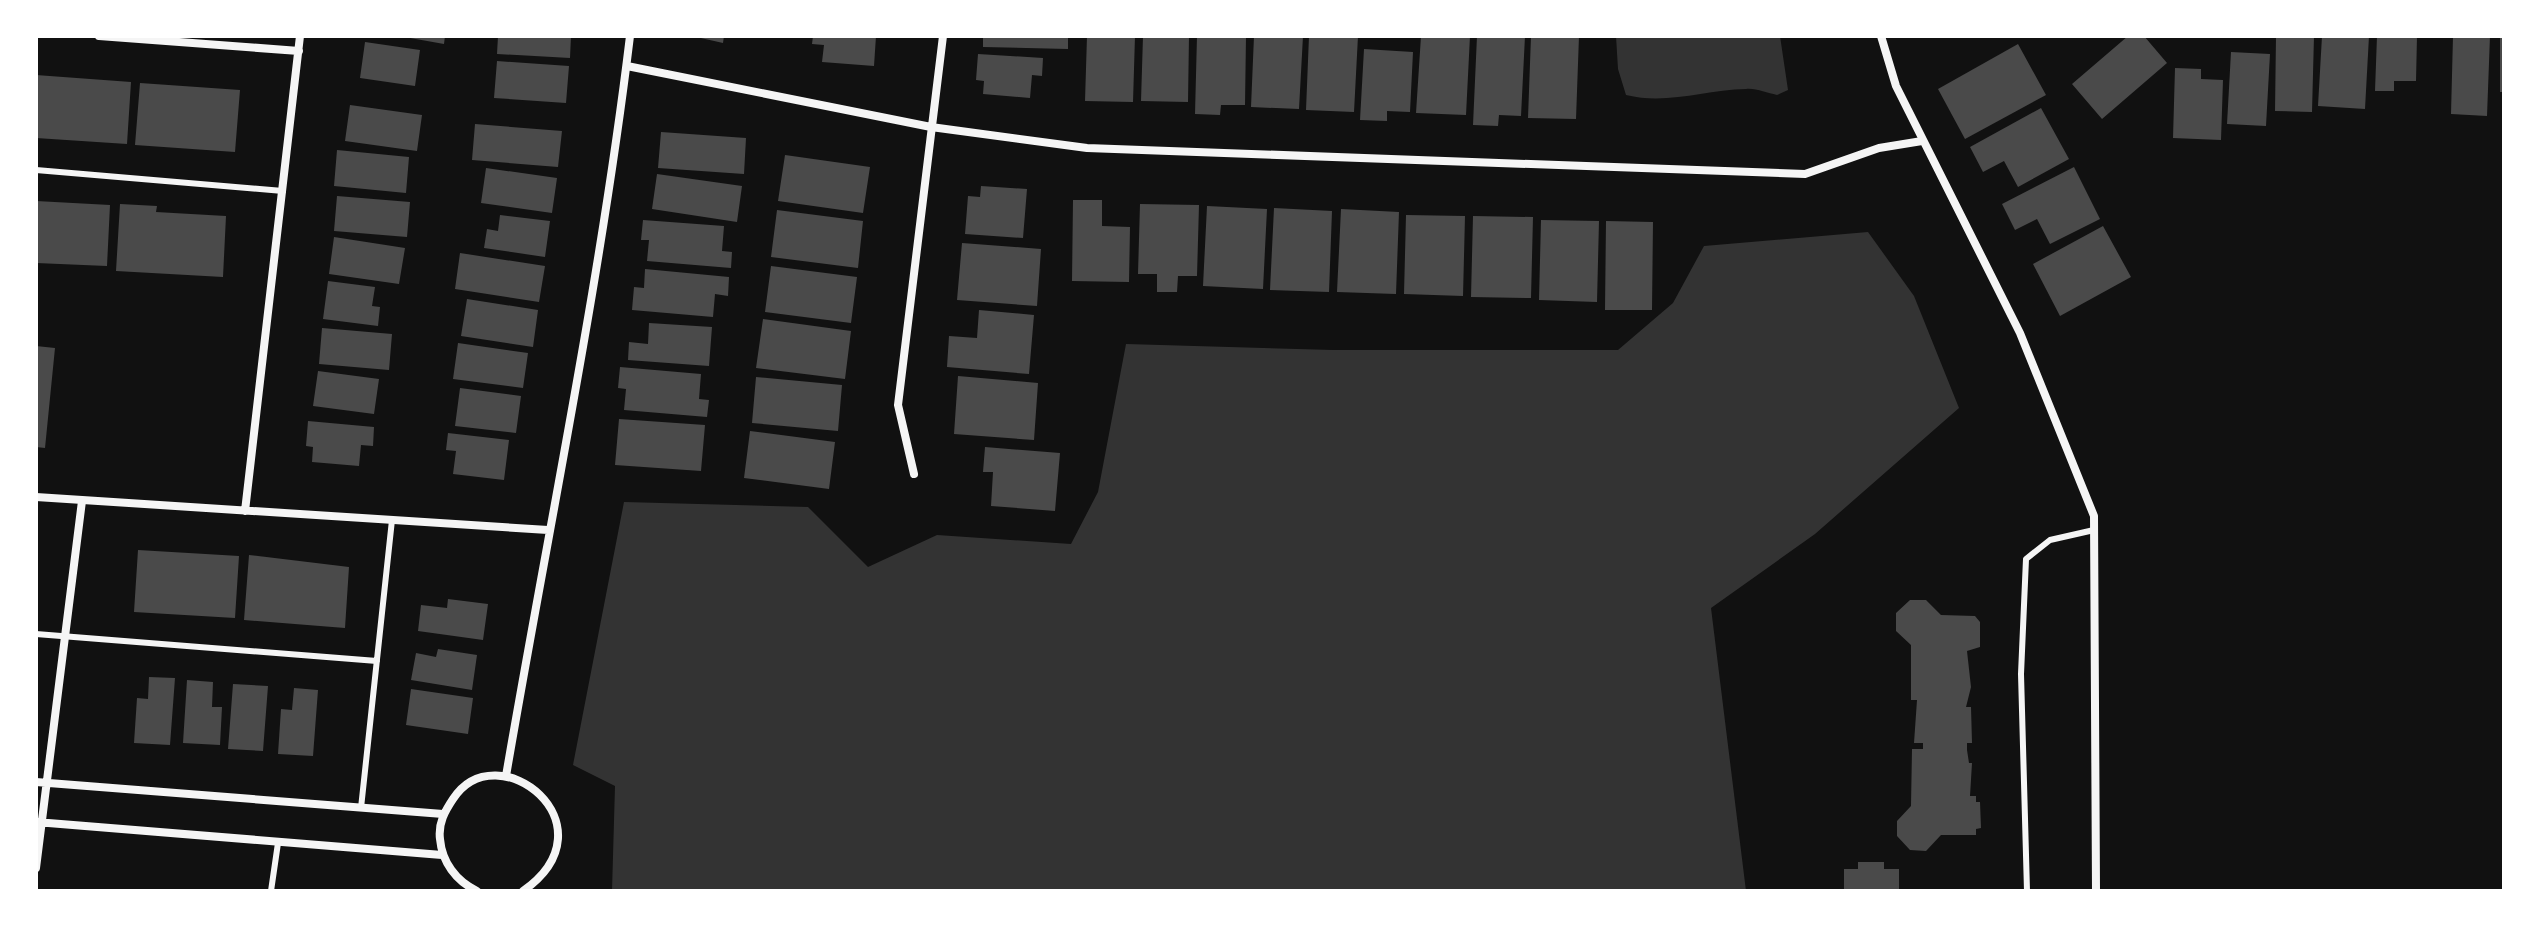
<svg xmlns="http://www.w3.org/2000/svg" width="2540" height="927" font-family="Inter,sans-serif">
	<rect width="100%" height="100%" fill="#111"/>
	<path fill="#333" d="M1616 36H1780L1788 90 1777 95C1767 93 1756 88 1746 89 1704 90 1667 105 1626 95L1618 69Z
		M1868 232 1914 296 1959 408 1815 534 1711 608 1746 891H612L615 786 573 765 624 502 808 507 868 567 937 535 1071 544 1098 492 1126 344 1333 350H1618L1673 303 1704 246Z"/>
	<path fill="#4a4a4a" d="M399 36H445L444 44Z
		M498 36H571L570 58 497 54Z
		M692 36H724L723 43Z
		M813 36H876L874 66 822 62 824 45 812 44Z
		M983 36H1068V49L983 47Z
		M1087 36H1135L1133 102 1085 101Z
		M1143 36H1189L1188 102 1141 101Z
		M1197 36H1246L1245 105H1221L1220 115 1195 114Z
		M1254 36H1303L1299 109 1251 107Z
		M1309 36H1358L1354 112 1306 110Z
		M1421 36H1470L1466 115 1416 113Z
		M1477 36H1525L1521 116 1499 115 1498 126 1473 125Z
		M1531 36H1579L1576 119 1528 118Z
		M2128 36H2144L2167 63 2102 119 2072 84Z
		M2276 36H2314L2312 112 2275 111Z
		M2322 36H2369L2365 109 2318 106Z
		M2377 36H2417L2416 81H2394V91H2375Z
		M2453 36H2490L2487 116 2451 114Z
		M2500 36H2504V92H2500Z
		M365 42 420 50 415 86 360 78Z
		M2018 44 2046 95 1965 139 1938 89Z
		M1364 49 1413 52 1410 112 1387 111V121L1360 120Z
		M2231 52 2270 54 2266 126 2227 124Z
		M978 54 1043 58 1042 76 1032 75 1030 98 983 94 984 81 976 80Z
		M497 61 569 66 566 103 494 98Z
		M2175 68 2201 69V79L2223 80 2221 140 2173 138Z
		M36 75 131 82 127 144 36 138Z
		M140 83 240 90 235 152 135 145Z
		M350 105 422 115 417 151 345 141Z
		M2041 108 2069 159 2018 187 2004 161 1983 172 1970 147Z
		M475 124 562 131 558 167 472 160Z
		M661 132 746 138 744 174 658 168Z
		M337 150 409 157 406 193 334 186Z
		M785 155 870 167 863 213 778 201Z
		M2074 167 2100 219 2050 244 2037 219 2015 230 2002 204Z
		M486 168 557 178 552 213 481 203Z
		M657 174 742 186 737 222 652 209Z
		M981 186 1027 189 1023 238 965 234 968 196 980 197Z
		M337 196 410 202 407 237 334 231Z
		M1073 200H1102V226L1130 227 1129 282 1072 281Z
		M36 201 110 205 107 266 36 263Z
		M120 204 157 206 156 212 226 216 223 277 116 271Z
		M1140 204 1199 205 1197 276H1178L1177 292H1157V274H1138Z
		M1207 206 1267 209 1263 289 1203 286Z
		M1274 208 1332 211 1329 292 1270 290Z
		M1341 209 1399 212 1396 294 1337 292Z
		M777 210 863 221 858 268 771 257Z
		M500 215 550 221 545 257 484 248 487 229 498 231Z
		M1406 215 1465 216 1463 296 1404 294Z
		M1473 216 1533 217 1531 298 1471 297Z
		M643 220 724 226 722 251 732 252 731 268 647 261 649 240H641Z
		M1541 220 1599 221 1597 302 1539 300Z
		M1606 221 1653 222 1652 310H1605Z
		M2103 226 2131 277 2060 316 2033 264Z
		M334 237 405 248 399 284 329 274Z
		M962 243 1041 249 1037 306 957 300Z
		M460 253 545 266 539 302 455 289Z
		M771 266 857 277 851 323 765 312Z
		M645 269 729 277 728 296 715 294 713 317 632 310 634 287 644 288Z
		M328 281 375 287 372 306 380 307 378 326 323 319Z
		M467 299 538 310 533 347 461 336Z
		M979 310 1034 315 1029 374 947 367 949 336 977 338Z
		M763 319 851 331 845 379 756 368Z
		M649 323 712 327 709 366 628 360 629 342 648 344Z
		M322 328 392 334 389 370 319 364Z
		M458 343 528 353 523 388 453 379Z
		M36 346 55 348 45 448 36 447Z
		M620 367 701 374 699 399 709 400 707 417 624 410 626 389 618 388Z
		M318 371 379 379 374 414 313 406Z
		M958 376 1038 383 1034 440 954 434Z
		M756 377 842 385 838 431 752 423Z
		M460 388 521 396 516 433 455 426Z
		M619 419 705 425 701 471 615 465Z
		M308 421 374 427 373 446 361 445 359 466 312 462 313 447 306 446Z
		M750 431 835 442 829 489 744 478Z
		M448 433 509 440 504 480 453 474 456 451 446 450Z
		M985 447 1060 453 1055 511 991 506 993 472H983Z
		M138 550 239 556 235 618 134 612Z
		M249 555 349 567 345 628 244 620Z
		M448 599 488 604 483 640 418 631 421 605 447 608Z
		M1910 600H1926L1941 615 1975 616 1980 622V647L1967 651 1971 687 1966 707H1971L1972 743H1967V750L1969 763H1972L1970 796H1976V802H1980L1981 828 1976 829V835H1941L1926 851 1910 850 1897 836V821L1911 806 1912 749H1923V743H1914L1917 700H1911V645L1896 631V613Z
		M438 649 477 655 472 690 411 680 416 653 436 657Z
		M149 677 175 678 170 745 134 743 137 698 148 699Z
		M187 680 213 682 212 707H222L220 745 183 743Z
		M233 684 268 686 263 751 228 749Z
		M294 688 318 690 313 756 278 754 281 709 292 710Z
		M411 689 473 698 468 734 406 725Z
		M1858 862H1884V869H1899V891H1844V869H1858Z"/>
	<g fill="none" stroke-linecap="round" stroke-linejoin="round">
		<path stroke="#f5f5f5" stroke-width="6" d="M36 170 283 191
			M36 634 377 661
			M361 808 392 520
			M271 891 278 843
			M2027 891 2021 674 2026 559 2050 540 2094 530"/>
		<path stroke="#f5f5f5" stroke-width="8" d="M99 36 299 51
			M1881 36 1896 86 2020 333 2094 516 2096 891
			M627 66 931 127 1087 148 1805 174 1879 148 1922 141
			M914 474 898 405 943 36
			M36 497 548 530
			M245 511 300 36
			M506 776C548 530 600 284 630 36
			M36 782 443 814
			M36 822 442 855
			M36 868 82 501
			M477 891C456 881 442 862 440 839 438 823 445 811 453 799 497 731 617 825 523 891"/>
	</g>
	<rect width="2540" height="927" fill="none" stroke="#ffffff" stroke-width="76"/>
</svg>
